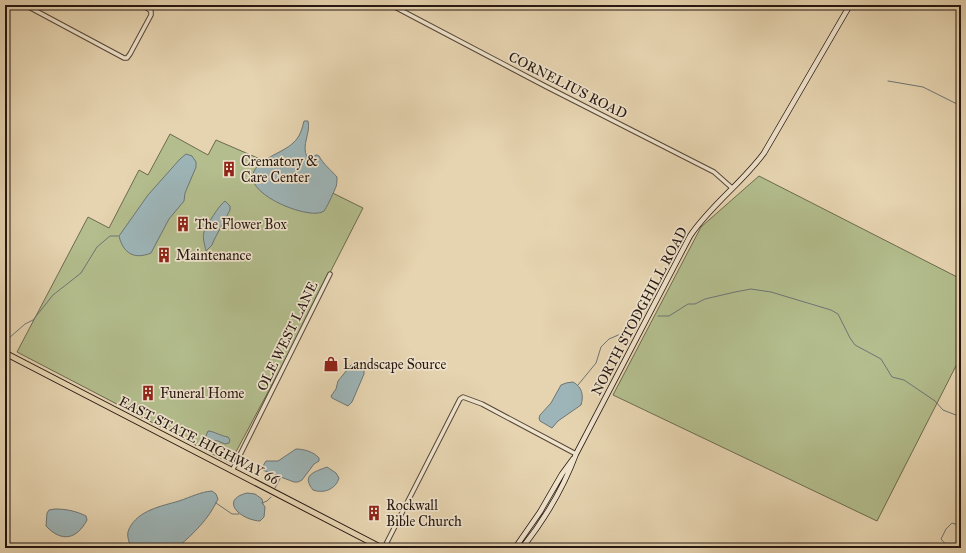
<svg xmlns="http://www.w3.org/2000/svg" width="966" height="553" font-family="'IM FELL Great Primer',serif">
	<rect width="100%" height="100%" fill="#e6d4b0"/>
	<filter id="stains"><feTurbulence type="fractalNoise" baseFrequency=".005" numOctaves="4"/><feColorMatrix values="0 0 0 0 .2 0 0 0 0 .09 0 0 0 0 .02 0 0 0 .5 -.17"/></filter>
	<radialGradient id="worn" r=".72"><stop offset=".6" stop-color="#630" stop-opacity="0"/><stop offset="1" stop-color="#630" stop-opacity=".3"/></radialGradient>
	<path fill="#b3bd8d" stroke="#6c6a4f" d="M170 134 208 155 216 140 290 172 363 208 291 349 230 463 17 352 88 217 109 228 139 170 148 175Z
		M759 176 961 279V356L877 521 613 395 701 227Z"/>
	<path fill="#9db5b8" stroke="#6d7575" d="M304 121H308C311 133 301 145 307 157L317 155 319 156C323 164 331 170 337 177 337 181 337 186 335 189 333 194 326 209 324 211 312 221 247 196 253 174 257 159 283 153 293 143 300 137 302 129 304 121Z
		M186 154 192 156 196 162V167L185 193 184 201 169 219 151 253C134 260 123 253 119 236L148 195 180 159Z
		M225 201 230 206V210L214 240 212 245 206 251C205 245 202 238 204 232 206 226 220 204 225 201Z
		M351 365 359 366 364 370V374L352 402 348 406 332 398 331 396 336 389 338 381Z
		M573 382C582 387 584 395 581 405L558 421 552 428 540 421 539 418 540 415 551 403 561 385 566 383Z
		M208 431C213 431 221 436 228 437L230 440 229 443 225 444 218 441 209 440 206 436Z
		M296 449C304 449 314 452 319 458V461L314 464 302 480 298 482H294L265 471 262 469 263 466 266 461H278Z
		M327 467 336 473 339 478C336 489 324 494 313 490 301 475 314 472 327 467Z
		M212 491 216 494 218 499C208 520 195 532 178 547H131C129 542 126 535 129 529 138 510 162 506 179 501 191 497 200 492 212 491Z
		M247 493 255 494 262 499 263 504 265 507 264 517 260 521C240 520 219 500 247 493Z
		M55 509C66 509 76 511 86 516L87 520C77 539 62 543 46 526L47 513 49 510Z"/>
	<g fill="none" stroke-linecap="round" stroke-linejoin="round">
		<path stroke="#6d7575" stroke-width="1" d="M888 81 923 87 961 106
			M658 316H669L688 304H695L705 299 735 292 751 289 771 292 831 310 838 314 850 338 855 345 881 359 892 377 904 380 935 401 943 410 961 417
			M5 340 9 338 25 324 33 320 53 295 81 273 97 247 110 236H118
			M578 385 596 363 601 347 609 339 623 333 635 314 640 313
			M275 488 281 477
			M216 503 232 514H239
			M262 503 267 501 271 497
			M949 548 941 539 946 529 952 523 961 526"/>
		<g stroke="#554639" stroke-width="5.5">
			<path id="street" d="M25 5 124 58H127L130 54 151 15V11L143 5
				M391 5 545 86 714 172 732 188
				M232 471 330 274
				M384 548 460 399 463 397 482 404 576 454"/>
		</g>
		<g stroke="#251611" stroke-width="6">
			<path id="secondary" d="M515 548 540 512 562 474 573 459
				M522 548C545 519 563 489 576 454L690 236C711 205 742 183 764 153L850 5"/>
		</g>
		<g stroke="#251611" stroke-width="7">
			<path id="primary" d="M5 353 382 548"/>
		</g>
		<use href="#street" stroke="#efe3cc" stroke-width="3.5"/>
		<use href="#secondary" stroke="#efe3cc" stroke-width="4.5"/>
		<use href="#primary" stroke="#e6d4b0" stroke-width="5"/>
	</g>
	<defs>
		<g id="building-bare" transform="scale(1.2)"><path d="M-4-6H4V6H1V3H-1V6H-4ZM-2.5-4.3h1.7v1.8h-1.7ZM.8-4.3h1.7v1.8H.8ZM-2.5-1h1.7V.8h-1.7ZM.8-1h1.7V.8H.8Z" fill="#8f2418" stroke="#efe3cc" stroke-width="2.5" paint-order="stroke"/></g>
		<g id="shop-bare" transform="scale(1.2)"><path d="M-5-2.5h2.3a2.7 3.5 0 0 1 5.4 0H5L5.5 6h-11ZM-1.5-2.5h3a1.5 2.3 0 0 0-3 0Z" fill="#8f2418" stroke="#efe3cc" stroke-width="2.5" paint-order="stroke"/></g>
	</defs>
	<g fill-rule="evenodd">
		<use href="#building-bare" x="229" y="169"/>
		<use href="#building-bare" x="183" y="224"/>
		<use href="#building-bare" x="164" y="255"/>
		<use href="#shop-bare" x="331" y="364"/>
		<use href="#building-bare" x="148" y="393"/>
		<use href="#building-bare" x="374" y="513"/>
	</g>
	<g text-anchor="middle" stroke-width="3.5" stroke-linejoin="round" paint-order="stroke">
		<g font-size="14" fill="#251611" stroke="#efe3cc">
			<text transform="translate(568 85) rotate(27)" y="5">CORNELIUS ROAD</text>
			<text transform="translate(639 311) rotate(-62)" y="5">NORTH STODGHILL ROAD</text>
			<text transform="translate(287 336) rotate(-64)" y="5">OLE WEST LANE</text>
			<text transform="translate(199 440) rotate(27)" y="5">EAST STATE HIGHWAY 66</text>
		</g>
		<g font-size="14" fill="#251611" stroke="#efe3cc" text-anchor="start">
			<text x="241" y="166">Crematory &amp;<tspan x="241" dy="16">Care Center</tspan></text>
			<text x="195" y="229">The Flower Box</text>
			<text x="176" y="260">Maintenance</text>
			<text x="343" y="369">Landscape Source</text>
			<text x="160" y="398">Funeral Home</text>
			<text x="386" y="510">Rockwall<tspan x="386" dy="16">Bible Church</tspan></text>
		</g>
	</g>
	<rect width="966" height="553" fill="none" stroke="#e6d4b0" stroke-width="20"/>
	<rect x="6" y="6" width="954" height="541" fill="none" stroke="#251611" stroke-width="2"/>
	<rect x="10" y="10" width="946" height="533" fill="none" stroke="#251611"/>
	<rect width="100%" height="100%" filter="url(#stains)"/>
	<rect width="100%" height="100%" fill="url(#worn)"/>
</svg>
